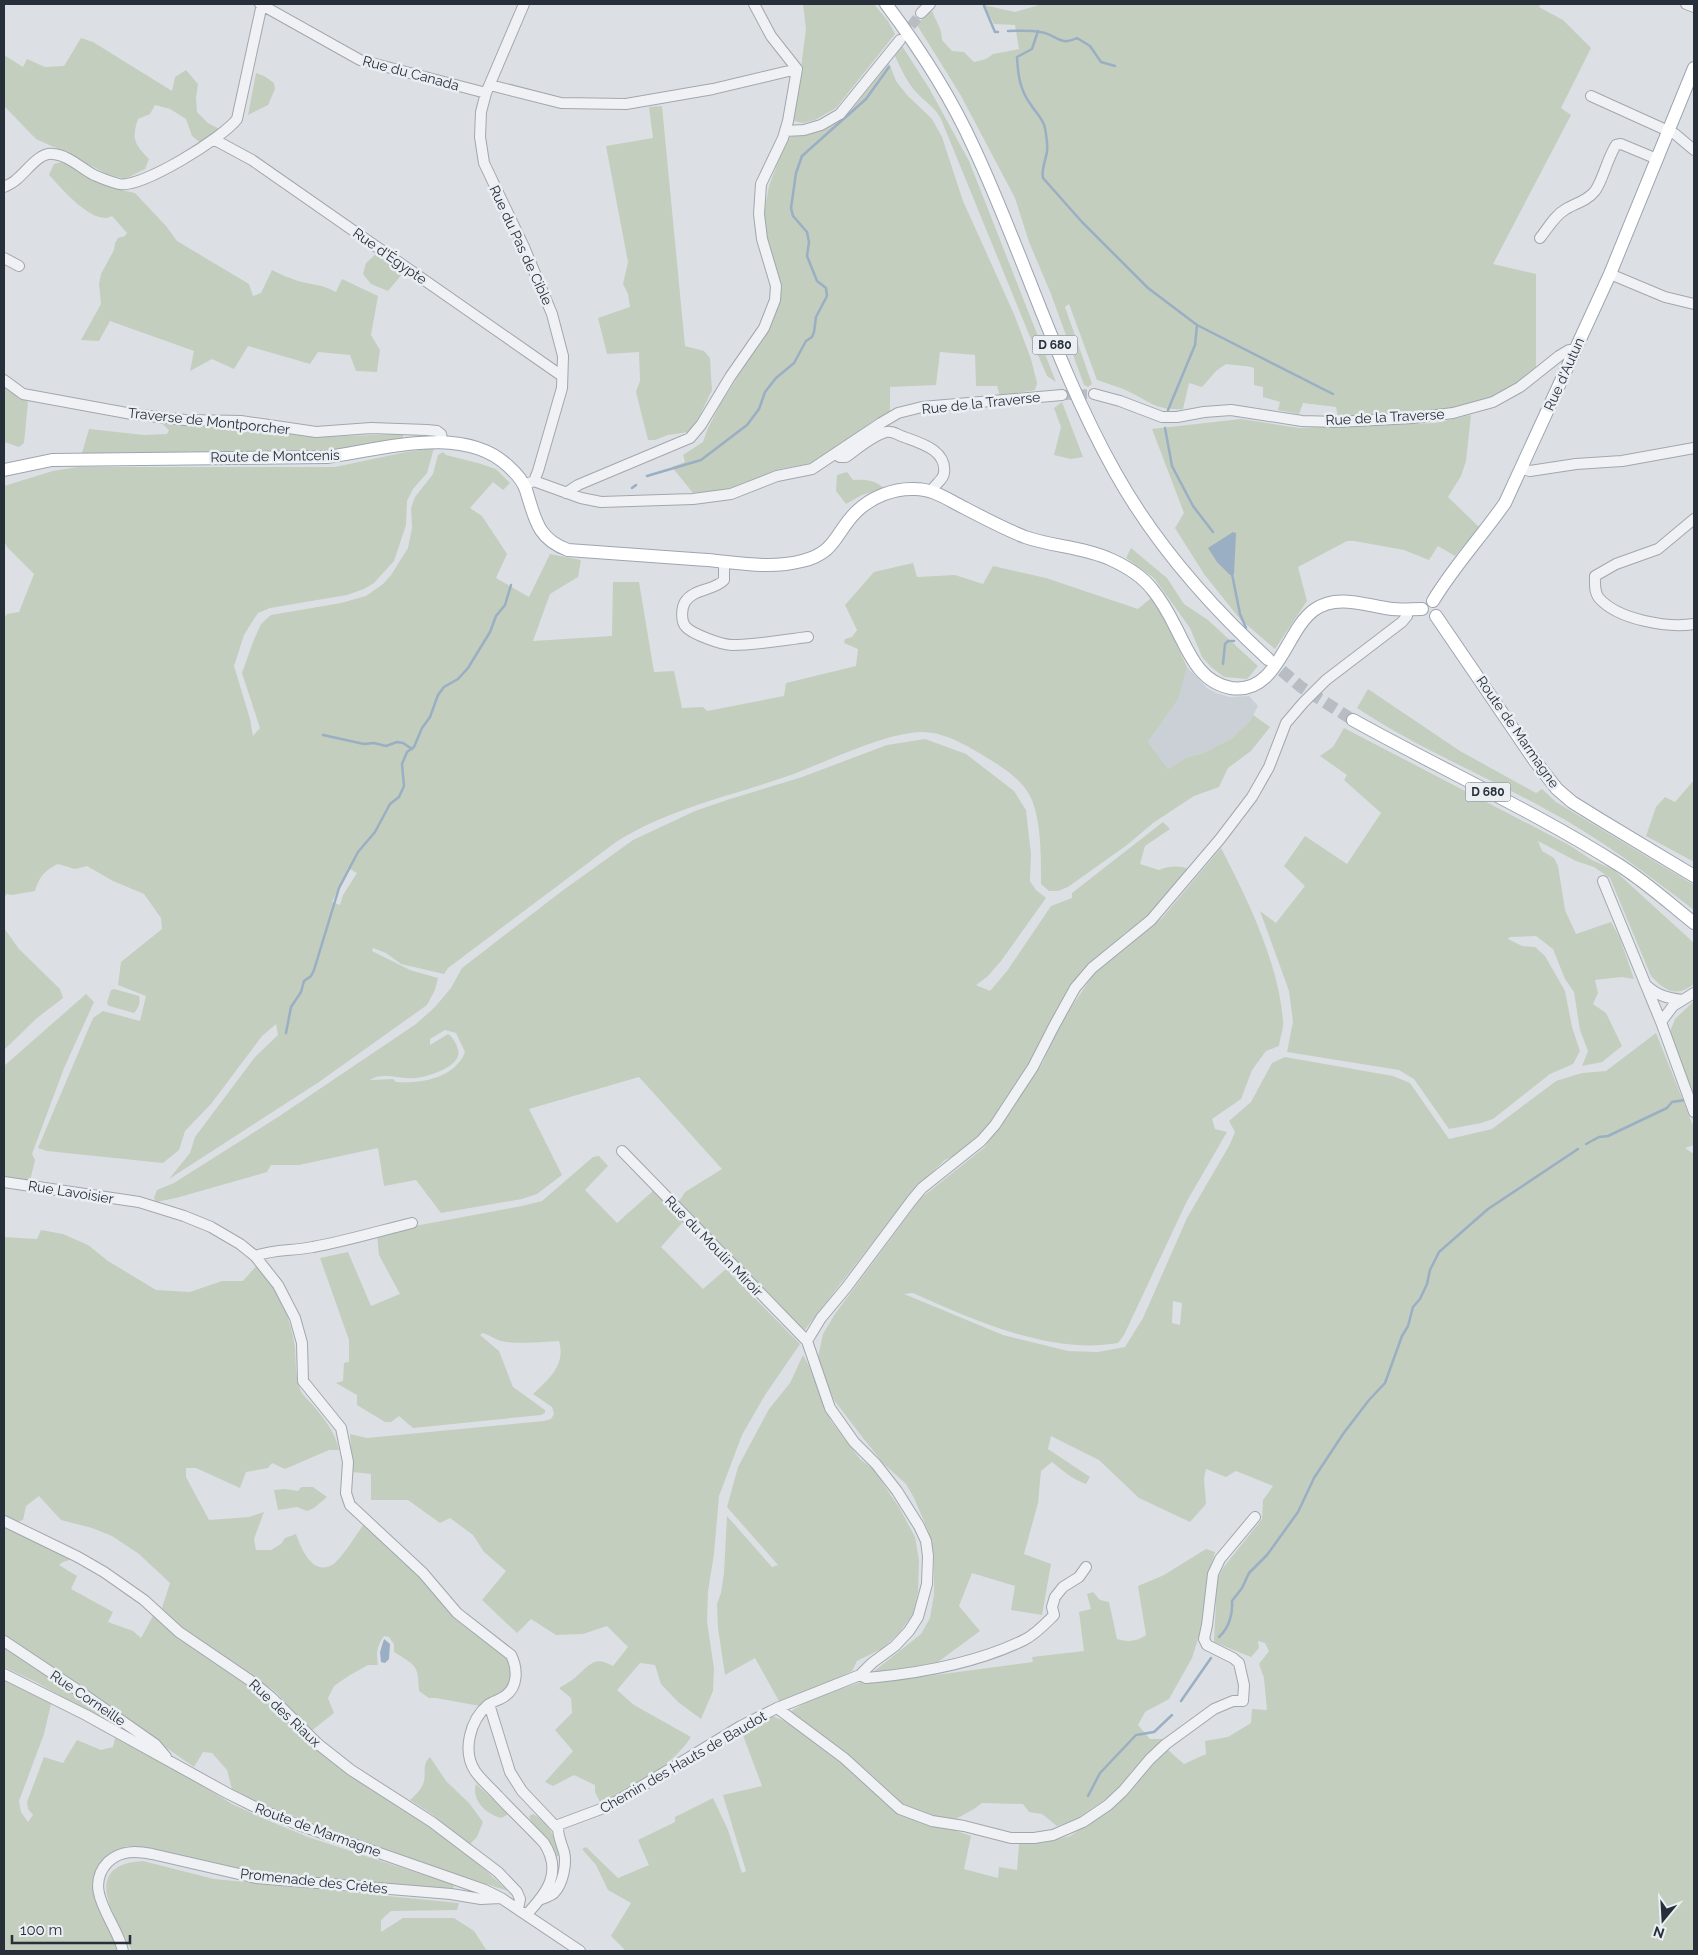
<svg xmlns="http://www.w3.org/2000/svg" width="1698" height="1955" font-family="Raleway,sans-serif">
	<rect width="100%" height="100%" fill="#dce0e5"/>
	<path fill="#cbcfd6" d="M1187 667 1207 688 1216 693 1230 697 1249 696 1258 706 1250 721 1232 738 1204 753 1188 757 1168 769 1148 742 1179 698Z"/>
	<path fill="#c3cebe" fill-rule="evenodd" d="M803 4H874L888 21 895 34 836 108 815 120 803 123 794 121 806 29Z
		M1042 4H1541L1539 7 1563 20 1591 48 1561 108 1571 115 1493 264 1536 274V369L1518 383 1494 398 1451 409 1338 417 1336 407 1303 403 1299 414 1278 410 1280 402 1263 397V387L1254 385V368C1246 365 1236 366 1226 364L1216 371 1202 387 1189 383 1183 409C1154 411 1147 399 1123 389 1115 386 1106 383 1097 380L1069 304 1065 307 1092 384 1088 387 1084 385 1051 294 1029 242 1015 198 960 94 917 25 925 16 932 11C936 22 942 28 942 40L952 51 964 52 974 62 986 59 993 54 1019 49 1015 25 994 24 984 5 1015 12Z
		M81 38 93 42 172 91 175 77 186 70 198 84 196 98 197 112 208 123 221 130 202 144 192 136 186 119 170 109 155 105 150 114 138 119C131 140 135 144 149 159L145 169 125 179 107 174 65 152 36 139 4 106V55L23 67 27 59 45 67 64 66Z
		M902 46 929 88 969 161 1056 382 1047 376 1028 332 941 119C936 109 928 104 920 96 908 85 902 71 895 56Z
		M889 63 896 81 907 95 932 119 942 137 963 201 1014 314 1031 359 1037 383 1035 390 1000 396 997 386H976L975 355 940 352 936 385 890 387V412L874 420 829 453 811 463 779 469 733 489 693 493 672 467 685 462 683 455 703 442 708 428 720 405 769 327 779 305 781 287 768 245 764 213 769 186 787 138 831 126 848 114Z
		M256 73 264 76 274 83 275 89 268 105 248 115Z
		M662 106 685 346 704 351 710 358 712 390 700 415 689 432 668 435 655 440H648L636 392 640 381 639 352 607 354 598 318 630 307 628 294 623 284 628 262 606 146 653 138 649 107Z
		M62 162 117 189 135 193 166 226 177 241 249 284 253 296 261 293 272 270C280 274 289 278 298 281 312 285 322 284 336 292L342 279 378 296 371 335 380 350 377 372 356 371 350 355 318 352 310 364 248 346 234 369 212 359 190 371 194 351 110 321 99 341 81 340 101 304 99 284 101 274 114 250 115 243 118 238 125 236 127 233 112 216C94 227 61 188 49 175L54 164Z
		M376 254 403 273 388 291 371 284 363 274 366 263Z
		M4 386 28 402 24 443 19 447 4 442Z
		M1062 402 1083 457 1071 459 1054 455 1061 427 1054 408Z
		M1471 415 1466 461 1461 476 1448 497 1479 527 1455 556 1438 546 1429 560 1404 550 1354 541H1347L1298 567 1307 601 1275 649 1240 619 1204 574 1175 528 1184 513 1152 429 1241 419 1299 428 1435 423Z
		M160 422 208 426 247 427 315 437 403 434V441L374 442 336 450 82 453 89 429 144 435 167 434 169 430Z
		M434 448 427 473 413 489 407 501 406 525 394 561 374 583 364 589 347 595 270 608 258 613 252 622 244 635 234 666 250 719 253 736 260 728 242 673 253 642 261 624 271 615 341 603 366 596 383 584 391 575 408 548 412 528 411 508 415 497 433 474 438 455 443 452 446 455 478 463 496 469 510 483 503 490 493 482 470 508 482 516 507 554 496 578 529 597 550 554 581 560 578 577 550 594 533 641 612 636 613 582H639L654 672 674 671 682 708 703 707 707 711 784 696 786 683 856 666 858 649 844 643 845 639 852 637 857 630 845 605 874 572 913 563 917 577 955 575 983 584 993 566 1046 578 1138 609 1151 598 1161 610 1187 667 1179 698 1148 742 1168 769 1188 757 1204 753 1232 738 1250 721 1253 715 1270 727 1251 751 1228 768 1219 787 1194 796 1153 823 1127 845 1068 887 1058 891H1049L1041 884C1041 858 1042 813 1027 791 1015 773 992 761 974 750 959 741 938 731 920 732 877 735 826 763 785 777 727 797 668 809 616 842L448 968 444 974 401 964 386 953 373 948 372 951 410 970 438 978 435 990 427 1005 319 1082 169 1179 190 1153 195 1137 255 1057 278 1035 276 1024 262 1036 211 1104 185 1131 179 1150 163 1163 47 1151 38 1148 93 1018 103 1011 140 1021 146 996 118 985 121 962 162 929 161 918 144 894 113 881 87 866 75 869 58 864C44 871 40 876 35 891L12 895 7 894 4 897V618L7 614 19 612 34 574 7 547 4 541V486L53 471 77 467H335L406 452ZM348 868 357 873 343 895 340 905 332 902Z
		M847 472 853 480C866 479 874 480 884 488L862 495 846 504 836 491 837 475Z
		M1131 548 1167 578 1184 604 1208 620 1258 666 1247 679 1224 677 1211 667 1202 657 1190 628 1154 578 1126 558Z
		M1368 689 1460 751 1536 793 1542 789 1556 802 1694 885V910C1647 874 1600 838 1547 810 1484 775 1417 748 1357 708Z
		M1344 728 1569 845 1592 860 1614 870 1694 943V984C1676 998 1665 991 1651 976L1610 878 1594 867 1576 861 1538 841 1542 851 1554 858 1558 866 1565 910 1576 934 1611 922 1619 936 1634 979 1622 977 1595 980 1598 993 1593 1004 1606 1013 1622 1046 1602 1062 1582 1066 1588 1051 1580 1030 1574 992 1565 979 1553 949 1536 936 1510 937 1508 939 1522 946 1535 947 1545 956 1565 991 1572 1027 1580 1051 1573 1064 1550 1074 1493 1119 1481 1123 1449 1129 1414 1079 1399 1070 1287 1052 1293 1022 1289 991 1260 911 1276 923 1305 886 1284 866 1305 836 1347 864 1381 813 1344 780 1347 775 1320 756 1333 747Z
		M925 739 966 754 1014 791 1026 810 1031 854 1030 881 1036 890 1046 898 1001 961 987 977 976 985 990 991 1007 971 1051 906 1072 898V893L1163 822 1170 829 1145 846 1140 864 1159 870C1167 866 1182 865 1190 870L1146 919 1125 933 1080 977 1047 1027 1031 1061 987 1127 960 1153 945 1160 913 1190 804 1331 678 1203 685 1192 722 1169 639 1077 529 1109 562 1175 537 1194 522 1199 441 1213 416 1180 384 1186 378 1148 299 1165H271L267 1172 176 1198 156 1202 154 1198 157 1190 174 1183 278 1117 416 1024 435 1007 451 988 462 968 562 891 633 840 695 811 727 800 802 777 887 745ZM445 1030 456 1033 465 1052C455 1078 421 1084 396 1082L393 1079 370 1080C382 1071 402 1080 416 1078 428 1077 463 1066 458 1050 457 1045 453 1037 448 1034L430 1045V1039Z
		M1694 780V862L1646 836 1656 807 1665 797 1675 802Z
		M1221 848C1248 900 1278 962 1283 1020 1284 1028 1280 1038 1279 1046L1266 1051 1252 1070 1241 1099 1212 1119 1215 1129 1227 1132 1187 1201 1124 1335 1118 1343C1050 1355 974 1320 913 1293L904 1294 1003 1335 1068 1351 1098 1352 1125 1347 1143 1318 1187 1218 1229 1146 1235 1132 1229 1121 1251 1102 1272 1063 1285 1057 1393 1076 1410 1083 1449 1139 1492 1129 1556 1081 1582 1073 1606 1071 1656 1033 1694 1128V1145L1685 1148 1694 1154V1951H626L611 1936 631 1903 608 1890 596 1865 582 1849 586 1847 618 1878 649 1865 638 1840 675 1822V1817L713 1798 728 1830 742 1873 746 1871 723 1795 762 1786 741 1730 772 1716 785 1721 831 1753 895 1809 971 1836 964 1869 998 1878 999 1867 1017 1870 1019 1844 1046 1842 1070 1836 1088 1824 1153 1761 1168 1750 1184 1764 1206 1754 1205 1741 1228 1737 1251 1723 1252 1709 1267 1710 1264 1678 1259 1664 1269 1651 1265 1643 1258 1641 1259 1648 1251 1657 1214 1642 1217 1580 1223 1568 1262 1519 1263 1500 1273 1486 1236 1471 1226 1477 1206 1469 1204 1479 1206 1504 1190 1522 1139 1498 1099 1460 1051 1436 1048 1449 1090 1477 1086 1484C1072 1479 1063 1471 1052 1462L1041 1471 1038 1503 1024 1554 1051 1564 1042 1615 1011 1610 1015 1586 972 1573 959 1606 980 1631 938 1662 884 1672H873L921 1634 930 1618 934 1594V1559L929 1533 914 1498 906 1484 884 1464 863 1438 834 1400 822 1371 818 1357 823 1334 835 1314 921 1198 985 1147 1042 1064 1061 1022 1096 971 1162 918ZM1173 1301 1182 1303 1180 1325 1172 1323Z
		M4 928 19 949 60 989 63 998 37 1018 4 1050Z
		M114 989 139 996C141 1002 138 1009 134 1013L109 1006 107 1003 111 990Z
		M86 994 94 1002 64 1068 32 1154 35 1160 30 1181 4 1176V1066Z
		M1694 1001V1098L1670 1032 1675 1019Z
		M599 1156 608 1166 585 1190 617 1223 654 1190 683 1222 661 1247 703 1289 726 1269 800 1344 765 1395 742 1435 719 1496 714 1554 708 1591 707 1621 714 1669 713 1691 701 1719 678 1702 661 1684 655 1665 640 1663 617 1690 634 1705 691 1737C671 1768 632 1786 602 1806L595 1792V1785L574 1775 553 1786 545 1782 573 1751 555 1730 572 1713 571 1698 559 1688C566 1684 573 1680 579 1674 591 1663 596 1656 613 1666L628 1647 607 1626 583 1634 556 1635 531 1619 517 1633 482 1600 506 1571 484 1552 473 1535 450 1518 440 1523 408 1500H371V1474L353 1472 350 1434 367 1438 544 1421 551 1419 554 1414 552 1407 533 1394C549 1379 566 1365 559 1341 545 1342 510 1345 498 1340 493 1338 489 1335 483 1333L480 1335 499 1351 513 1387 545 1410V1413L541 1415 413 1428 399 1416 391 1422H385L357 1405V1395L336 1383 343 1381 344 1363 349 1362V1340L320 1258 348 1252 371 1306 400 1294 379 1255 377 1236 415 1226 522 1206 542 1201 593 1157Z
		M41 1230 63 1234 88 1245 108 1261 156 1290 190 1292 222 1281H243L257 1265C277 1288 291 1316 295 1348 296 1362 295 1376 300 1389 302 1395 308 1400 312 1404 324 1419 335 1431 339 1450H329L285 1469 272 1463 268 1468 246 1472 240 1488 196 1468H186V1477L209 1520 249 1517 264 1512 254 1539 256 1550H271L281 1544 285 1538 296 1534C301 1548 312 1576 332 1565 340 1561 357 1534 363 1525L417 1573 456 1620 507 1657 513 1671 509 1687 480 1706 436 1698H429L419 1691C418 1664 416 1666 394 1652V1644L389 1637 384 1636C377 1646 376 1653 378 1665H368L350 1675 334 1686 328 1698 334 1713 310 1732 276 1692 250 1673 206 1647 184 1630 162 1608 170 1583 139 1554 112 1536 92 1528 61 1520 39 1496 26 1506 23 1520 17 1522 4 1516V1237L37 1239Z
		M803 1355 809 1366 831 1421 860 1459 873 1469 899 1507 915 1537 919 1560 918 1592 913 1614 899 1633 883 1648 857 1661 852 1671 826 1684 780 1703 755 1658 725 1675 718 1628 717 1604 721 1593 724 1573 727 1516 772 1567 778 1565 727 1507 738 1467 769 1409 790 1383Z
		M301 1487H313L327 1497 314 1508 307 1511 297 1507 278 1510 274 1490 285 1489 298 1491Z
		M4 1524 73 1559 63 1562 59 1565 77 1576 71 1589 113 1612 108 1622 133 1631 141 1638 154 1614 266 1698 294 1729 332 1761 427 1821 470 1856 508 1891 453 1873 274 1809 232 1789 227 1770 212 1753 203 1752 194 1767 4 1635Z
		M1206 1549 1215 1552 1209 1573 1204 1620 1192 1658 1169 1699 1145 1712 1138 1725 1150 1739H1168L1131 1772 1120 1789 1078 1818 1057 1826 1042 1814 1029 1812 1023 1804 982 1803 974 1809 952 1821 932 1817 903 1804 865 1769 796 1718 791 1711 810 1700 861 1682H883L1033 1662 1032 1657 1084 1651 1079 1612 1091 1609 1087 1594 1093 1592 1100 1600 1109 1602 1117 1639C1128 1642 1136 1642 1146 1635L1138 1586 1164 1575Z
		M4 1644 112 1718 107 1722 36 1682 4 1667Z
		M4 1680 51 1704 44 1734 19 1801 21 1812 28 1822 33 1815 28 1809 27 1802 44 1757 63 1763 77 1740 101 1750 113 1747 115 1738 190 1778 232 1804 267 1820 308 1837 454 1885 452 1891 258 1873 149 1848 127 1846 115 1851 105 1860 95 1874 93 1891 115 1941 116 1951H4Z
		M430 1757 446 1781 469 1803 483 1822 477 1837 469 1845 432 1814 410 1800C414 1796 421 1790 423 1784 427 1775 421 1765 430 1757Z
		M476 1784 509 1814 501 1818C486 1814 471 1800 476 1784Z
		M533 1814C551 1824 554 1836 559 1855L556 1857C552 1841 535 1832 529 1816Z
		M143 1861 214 1879 459 1903 457 1910 391 1911 381 1920V1932L403 1918H454L474 1931 487 1951H132C116 1918 78 1865 143 1861Z"/>
	<path fill="#9aafc3" d="M1233 532 1236 533 1234 574 1230 575 1217 562 1208 548Z
		M384 1639 390 1644 389 1659 385 1663 381 1662 380 1652Z"/>
	<g fill="none" stroke-linecap="round" stroke-linejoin="round">
		<path stroke="#9aafc3" stroke-width="2.5" d="M984 6 995 32H998
			M1008 31C1019 31 1030 30 1040 32 1056 34 1060 47 1077 38L1090 46 1101 62 1115 66
			M1038 31 1032 49 1017 57C1018 76 1020 90 1031 105 1036 113 1043 118 1045 128 1046 134 1048 145 1047 151 1046 160 1041 169 1043 178L1082 222 1148 288 1197 325 1333 394
			M1168 410 1195 345 1197 325
			M1165 428 1172 466 1193 506 1213 532
			M647 476 701 460 747 425 759 409 765 392 776 378 794 363 806 341 812 337 814 332 816 317 827 296 826 288 817 281 807 256 809 242 807 232 793 216 791 208 796 173 802 156 866 99 889 67
			M632 488 636 485
			M1232 574 1240 614 1246 628
			M1223 664 1225 644 1228 641H1234
			M323 735 364 744 374 743 386 746 397 742 403 743 412 749
			M286 1033 291 1007 301 992 304 981 311 976 314 970 339 888 358 852 375 832 390 804 399 797 404 786 402 764 407 752 414 747 422 728 430 717 438 695 444 687 458 679 468 668 490 632 496 616 505 605 511 585
			M1586 1144 1599 1137 1608 1136 1667 1108 1672 1102 1685 1100
			M1219 1637C1229 1628 1233 1614 1232 1601L1242 1588 1249 1573 1267 1555 1298 1512 1314 1478 1343 1434 1369 1400 1385 1383 1402 1336 1408 1326 1413 1307 1420 1299 1427 1284 1430 1270 1439 1252 1488 1209 1578 1149
			M1181 1701 1211 1658
			M1088 1796 1100 1773 1136 1735 1154 1732 1172 1715"/>
		<path stroke="#b8bdc3" stroke-width="10" stroke-dasharray="10 5" stroke-linecap="butt" d="M902 38 921 13
			M1062 395 1094 394"/>
		<path stroke="#b8bdc3" stroke-width="12" stroke-dasharray="12 6" stroke-linecap="butt" d="M1268 659 1301 687 1353 720"/>
		<g stroke="#a2a7ae" stroke-width="12">
			<path id="minor" d="M260 4 360 60 486 93
				M524 4 486 93 481 112 480 137 484 163 524 247 552 314 563 356 562 388 538 471 534 481 529 483
				M754 4 771 36 797 69
				M1686 4 1694 7
				M921 13 930 4
				M490 85 561 103 626 104 713 89 797 69
				M1591 96 1675 134 1694 150
				M785 131 804 130 821 125 840 114 900 40
				M215 140 252 160 562 376
				M4 187C8 185 13 183 17 179 27 171 39 152 53 154 68 155 81 168 94 175 101 178 111 182 119 184 141 189 224 137 237 119L262 4
				M1540 238C1548 228 1555 215 1566 209 1576 203 1587 201 1595 191 1603 180 1607 159 1616 145L1621 144 1657 159
				M4 258 19 266
				M1610 274 1665 297 1694 304
				M4 380 23 394 132 414 185 420 241 421 316 432 371 428 427 430 437 431 441 434 443 443
				M1094 394 1120 401 1162 417H1177L1204 412 1231 410 1302 421 1337 422 1413 418 1453 413 1493 402 1520 387 1559 356 1569 350H1574
				M835 454 840 457H846C857 449 872 436 886 432 893 430 897 435 904 437 920 443 947 450 944 473 943 481 934 484 931 492
				M1521 469 1530 471 1576 464 1622 461 1694 448
				M534 481 581 498 601 502 693 499 731 494 777 476 812 469 881 423 898 413 922 407 1062 395
				M566 493 578 485 690 438 701 425 730 377 764 328 775 300 776 286 762 239 759 214 761 184 783 138 788 121 797 69
				M1694 519 1658 549 1616 564 1595 576C1595 583 1594 592 1599 598 1618 620 1668 628 1694 624
				M724 562V580C714 591 694 588 685 602 681 609 681 622 686 627 692 634 722 645 732 645 757 645 783 640 808 637
				M1603 881 1661 1022 1694 1112
				M1647 986C1658 996 1668 998 1682 1000
				M1661 1022 1673 1006 1694 993
				M4 1182 139 1202 184 1216 211 1227 240 1244 255 1256 278 1285 295 1318 302 1343 303 1381 341 1428 348 1462 346 1493 350 1505 423 1573 457 1613 511 1655C518 1669 518 1687 505 1696 500 1700 493 1701 488 1705 470 1720 462 1751 475 1771 481 1780 491 1788 498 1796 513 1812 529 1827 544 1843 563 1872 547 1893 526 1915
				M255 1256C274 1249 294 1251 313 1247 346 1241 379 1231 412 1223
				M807 1341 821 1318 846 1288 912 1200 922 1188 981 1141 995 1125 1033 1067 1054 1026 1075 988 1092 968 1151 920 1220 839 1252 797 1269 767 1286 723 1303 703 1326 680 1402 622 1407 616 1408 610
				M4 1521 78 1557 104 1572 144 1600 179 1632 254 1683 271 1697 318 1744 351 1770 432 1822 498 1872 517 1892 520 1899 518 1909
				M4 1641 73 1687 155 1744 166 1757
				M4 1674 86 1715 227 1793 261 1810 299 1825 485 1890 501 1898 580 1951
				M860 1675 866 1678 877 1677C927 1672 979 1662 1024 1640 1036 1634 1045 1624 1054 1615L1052 1607 1055 1597 1063 1587 1079 1577 1086 1567
				M489 1704 510 1772 522 1791 557 1828
				M777 1708 844 1758 900 1809 932 1821 964 1826 1011 1838H1034L1053 1835 1083 1822 1108 1805 1123 1791 1150 1759 1166 1744 1214 1709 1233 1701H1243L1244 1685 1239 1663 1233 1658 1207 1645 1204 1639 1207 1625 1213 1574 1220 1559 1255 1517
				M539 1900C544 1898 551 1896 554 1893 563 1884 567 1863 564 1852 561 1842 557 1834 558 1825L609 1806 741 1726 777 1708 860 1675 872 1663 895 1646 909 1631 918 1617 927 1584 928 1556 926 1541 919 1526 897 1491 876 1464 854 1442 830 1408 807 1341 622 1151
				M123 1951C117 1922 81 1890 108 1862 121 1850 136 1851 152 1854L256 1878 451 1894 481 1899 500 1898"/>
		</g>
		<g stroke="#9da5b0" stroke-width="14">
			<path id="major" d="M886 4C920 49 951 97 974 148 1024 255 1057 369 1115 472 1154 542 1209 605 1268 659
				M4 470 52 460 327 457C381 450 463 423 508 466 516 473 523 481 526 490 535 518 537 539 568 550 614 553 661 557 708 560 739 563 771 569 802 561 836 553 835 533 856 512 871 497 894 488 915 489 931 489 944 497 957 504 980 516 1002 528 1025 537 1054 547 1084 547 1112 560 1127 567 1142 576 1152 589 1162 601 1169 614 1176 628 1189 653 1199 682 1231 688 1278 695 1285 631 1314 610 1337 593 1367 606 1392 609 1402 610 1412 609 1422 609
				M1433 601C1454 566 1482 536 1505 503L1610 274 1694 68
				M1436 616 1535 761 1557 789 1572 802 1601 820 1694 876
				M1353 720C1441 769 1534 811 1619 865 1646 882 1670 904 1694 923"/>
		</g>
		<use href="#minor" stroke="#eff1f4" stroke-width="10"/>
		<use href="#major" stroke="#fff" stroke-width="12"/>
	</g>
	<g text-anchor="middle" stroke-width="5" stroke-linejoin="round" paint-order="stroke">
		<g fill="#ebeff3" stroke="#626972" stroke-width="1">
			<rect x="1032.5" y="335.5" width="45" height="19" rx="4"/>
			<rect x="1465.5" y="782.5" width="45" height="19" rx="4"/>
		</g>
		<g font-size="12" font-weight="bold" fill="#272f3a">
			<text x="1055" y="349">D 680</text>
			<text x="1488" y="796">D 680</text>
		</g>
		<g font-size="14" fill="#272f3a" stroke="#ebeff3">
			<text transform="translate(411 73) rotate(15)" y="5">Rue du Canada</text>
			<text transform="translate(521 245) rotate(65)" y="5">Rue du Pas de Cible</text>
			<text transform="translate(390 256) rotate(35)" y="5">Rue d'Égypte</text>
			<text transform="translate(1564 374) rotate(-66)" y="5">Rue d'Autun</text>
			<text transform="translate(981 403) rotate(-6)" y="5">Rue de la Traverse</text>
			<text transform="translate(1385 417) rotate(-3)" y="5">Rue de la Traverse</text>
			<text transform="translate(209 421) rotate(6)" y="5">Traverse de Montporcher</text>
			<text transform="translate(275 456) rotate(-1)" y="5">Route de Montcenis</text>
			<text transform="translate(1518 732) rotate(55)" y="5">Route de Marmagne</text>
			<text transform="translate(71 1192) rotate(9)" y="5">Rue Lavoisier</text>
			<text transform="translate(714 1246) rotate(46)" y="5">Rue du Moulin Miroir</text>
			<text transform="translate(88 1698) rotate(34)" y="5">Rue Corneille</text>
			<text transform="translate(285 1713) rotate(43)" y="5">Rue des Riaux</text>
			<text transform="translate(683 1762) rotate(-30)" y="5">Chemin des Hauts de Baudot</text>
			<text transform="translate(318 1830) rotate(20)" y="5">Route de Marmagne</text>
			<text transform="translate(314 1881) rotate(6)" y="5">Promenade des Crêtes</text>
		</g>
	</g>
	<rect width="1698" height="1955" fill="none" stroke="#272f3a" stroke-width="10"/>
	<g transform="translate(1663 1920) rotate(198)" stroke="#ebeff3" stroke-width="4" paint-order="stroke">
	<path d="M0-4L9 19L0 12L-9 19Z" fill="#272f3a"/>
	<text y="-8" font-size="14" font-weight="bold" text-anchor="middle" fill="#272f3a">N</text>
	</g>
	<path d="M12 1935v8h118v-8" fill="none" stroke="#272f3a" stroke-width="2.5"/>
	<text x="20" y="1935" font-size="15" fill="#272f3a" stroke="#ebeff3" stroke-width="4" paint-order="stroke">100 m</text>
</svg>
